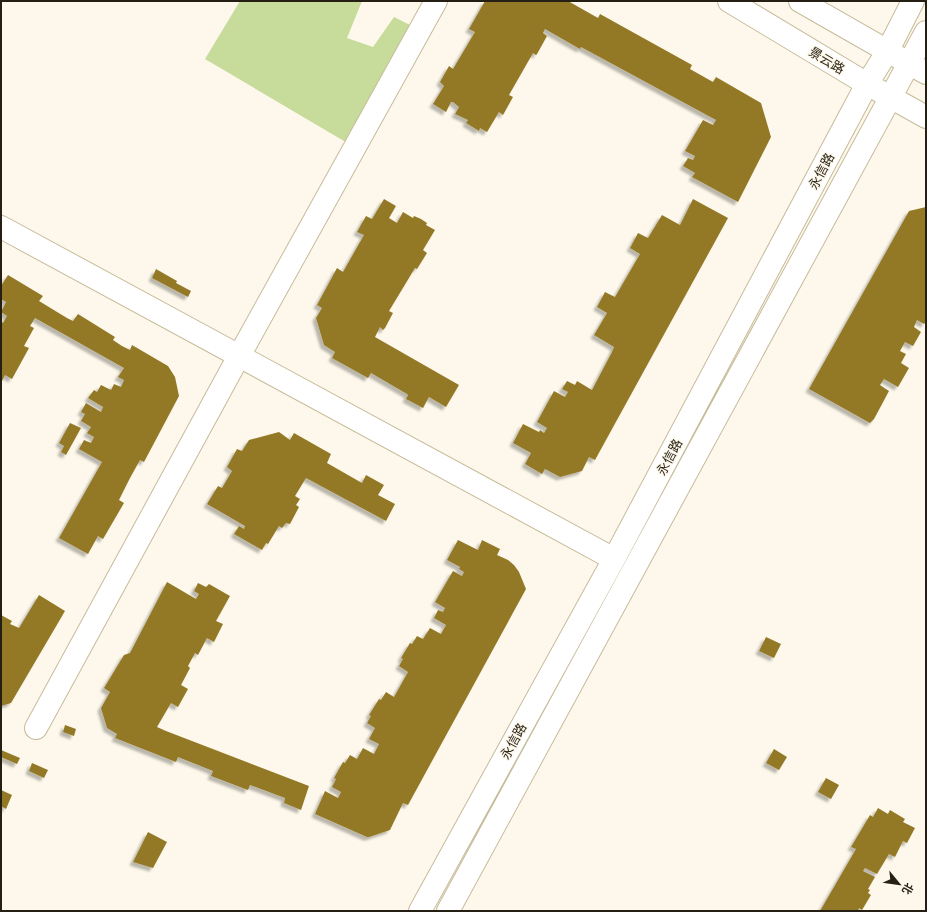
<svg xmlns="http://www.w3.org/2000/svg" width="927" height="912" font-family="'Noto Serif','Noto Sans SC',serif">
	<defs>
		<filter id="shadow"><feDropShadow dx="-3.5" dy="3.5" stdDeviation="1" flood-color="#0004"/></filter>
	</defs>
	<rect width="100%" height="100%" fill="#fdf8eb"/>
	<path fill="#c7db9a" d="M240 1H362L347 38 373 47 394 17 414 27 349 144 205 59Z"/>
	<path fill="#937927" filter="url(#shadow)" d="M485 1H568L598 18 600 14 692 65 690 69 713 82 716 77 761 103 771 137 738 202 692 177 695 173 683 166 688 158 693 160 695 156 685 151 703 120 713 125 716 120 581 47 580 49 545 29 543 33 547 36 537 54 536 55 533 53 509 95 513 97 503 115 499 112 487 132 480 128 479 131 466 123 468 120 455 114 459 107 453 102H451L446 112 433 104 444 86 440 82 449 66 453 69 475 32 469 29Z
		M384 199 396 206 389 218 397 223 403 212 413 218 414 216 421 219 427 223 426 225 435 230 423 250 427 253 417 269 415 268 389 311 393 313 385 328 383 330 380 327 375 337 459 385 446 407 429 397 423 408 406 399 408 395 407 394 371 373 368 378 332 358 335 352 324 345 316 318 322 308 317 305 337 268 343 272 364 235 357 232 366 216 372 219Z
		M693 199 728 218 595 460 589 457 582 471 560 477 545 469 542 474 525 464 531 453 513 443 523 424 539 432 540 430 544 433 547 428 537 422 554 391 565 397 568 392 562 389 567 381 575 385 577 381 592 390 612 352 614 347 594 335 607 313 597 307 605 292 615 297 640 254 630 248 638 233 648 238 662 215 680 225Z
		M926 207V322L924 324 917 320 914 327 921 332 913 346 905 342 900 351 906 354 901 363 909 368 898 387 884 379 880 385 889 391 874 419 870 423 809 389 909 211Z
		M156 269 177 281 176 283 191 291 188 297 152 278Z
		M8 275 43 296 39 301 67 318 73 321 78 314 115 337 113 340 122 346 130 350 132 345 168 366 175 377 179 396 144 462 140 460 130 478 119 500 124 503 103 539 98 536 88 554 59 538 102 462 79 449 84 440 91 443 94 437 87 433 91 427 81 421 85 414 81 412 86 403 101 412 103 407 88 398 94 390 97 392 101 385 111 390 114 384 121 387 124 380 118 377 124 368 35 318 30 326 34 328 24 346 29 348 12 379 5 375 1 383V321L3 323 7 316 1 312 6 302 1 299V286Z
		M70 423 81 428 66 455 61 452 64 446 59 443Z
		M279 432 290 440 294 433 331 454 327 463 362 483 366 475 384 485 378 495 395 504 386 521 306 478 295 496 300 499 296 505 299 507 290 524 286 523 282 528 279 526 268 544 266 543 262 550 234 534 239 526 244 529 245 526 207 504 218 486 222 488 232 471 227 467 237 449 242 451 249 440Z
		M458 540 478 550 482 540 500 549 497 555 508 560 514 565 519 572 526 589 408 805 403 803 390 830 369 837H367L315 814 325 791 338 798 341 792 332 787 336 779 334 778 343 762 345 763 350 755 357 759 363 748 374 754 379 744 369 739 375 728 367 723 371 716 369 715 379 699 381 700 386 692 394 697 408 672 399 666 403 659 401 658 410 643 412 644 417 636 423 639 430 628 441 634 446 625 434 618 438 610 443 612 445 608 435 602 453 571 462 576 464 572 459 569 460 567 447 560Z
		M167 582 196 599 199 594 194 591 198 583 206 587 209 584 230 596 216 621 223 624 214 642 207 638 198 655 195 653 188 666 190 668 181 685 188 689 178 707 171 703 157 727 166 731 309 786 301 810 284 803 285 798 250 785 248 790 211 776 213 771 178 757 176 762 115 738 117 734 107 728 101 708 110 692 104 688 124 655 130 653Z
		M39 595 65 611 11 703 1 706V615L12 621 10 624 19 628Z
		M766 637 781 644 774 658 759 651Z
		M65 725 76 729 74 736 63 732Z
		M774 749 787 757 779 770 766 763Z
		M1 750 20 758 17 764 1 757Z
		M32 763 48 770 44 778 29 771Z
		M826 778 839 785 831 799 818 792Z
		M1 790 12 795 6 809 1 806Z
		M878 808 888 814 890 810 905 819 903 822 915 828 907 843 903 841 895 857 889 854 877 874 865 868 863 871 875 877 868 889 870 890 868 893 871 895 862 910 859 908 858 911H820L856 849 851 847 870 815 873 817Z
		M148 832 167 842 153 868 133 862Z"/>
	<g fill="none" stroke-linecap="round" stroke-linejoin="round">
		<g stroke="#c7bb9a" stroke-width="24">
			<path id="minor" d="M1 227 614 559
				M36 728 239 356 436 1
				M420 911 614 559 867 84 887 52 913 1
				M448 911 926 32"/>
		</g>
		<g stroke="#c7bb9a" stroke-width="24">
			<path id="major" d="M729 1 867 84 926 117
				M800 1 926 73"/>
		</g>
		<use href="#minor" stroke="#fff" stroke-width="22"/>
		<use href="#major" stroke="#fff" stroke-width="22"/>
	</g>
	<g text-anchor="middle" stroke-width="3" stroke-linejoin="round" paint-order="stroke">
		<g font-size="13" fill="#241f12" stroke="#fdf8eb">
			<text transform="translate(827 60) rotate(31)" y="5">景云路</text>
			<text transform="translate(821 171) rotate(-62)" y="5">永信路</text>
			<text transform="translate(669 457) rotate(-62)" y="5">永信路</text>
			<text transform="translate(513 741) rotate(-61)" y="5">永信路</text>
		</g>
	</g>
	<rect width="927" height="912" fill="none" stroke="#241f12" stroke-width="4"/>
	<g transform="translate(899 884) rotate(119)" stroke="#fdf8eb" stroke-width="3" paint-order="stroke">
	<path d="M0-3L7 15L0 10L-7 15Z" fill="#241f12"/>
	<text y="-6" font-size="11" font-weight="bold" text-anchor="middle" fill="#241f12">北</text>
	</g>
</svg>
